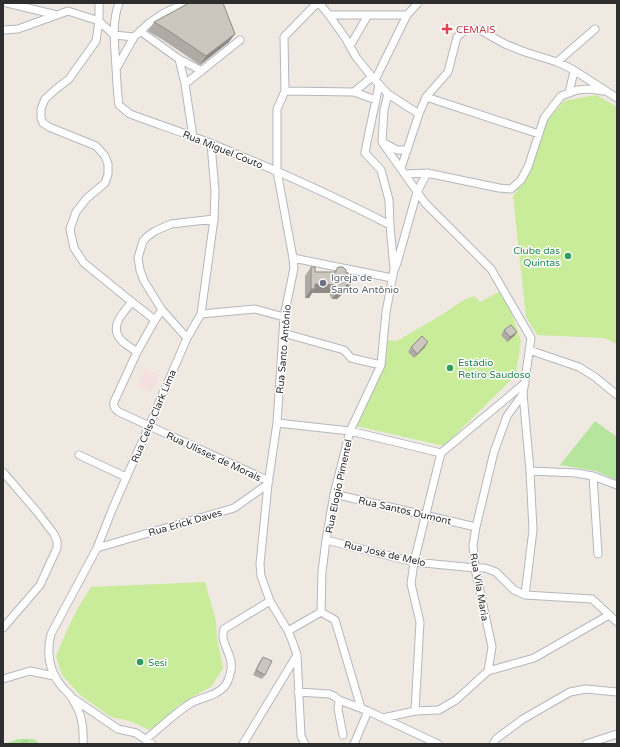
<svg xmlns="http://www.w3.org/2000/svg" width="620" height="747" font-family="'Varela Round',sans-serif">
	<defs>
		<pattern id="forest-crowns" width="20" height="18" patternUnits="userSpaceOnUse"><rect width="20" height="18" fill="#b6e59e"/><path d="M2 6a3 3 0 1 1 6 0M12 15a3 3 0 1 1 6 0" fill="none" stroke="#9dc588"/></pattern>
	</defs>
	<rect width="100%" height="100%" fill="#efe9e1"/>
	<path fill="#f5dfe0" d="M145 369 160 375 150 392 138 386Z"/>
	<path fill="url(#forest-crowns)" d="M18 739H34L40 744H4Z"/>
	<path fill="#b6e59e" d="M595 421 617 437V480L596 471 560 465Z"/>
	<path fill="#c9ec9a" d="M596 95 617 107V344L604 338 537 335 526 317 513 196 530 171 547 121 564 101Z
		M501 291 510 308 521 341 516 375 444 446 356 426 386 361 388 340 397 341 438 317 464 300 474 296 480 302Z
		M205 582 216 621 217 639 223 668 212 686 179 705 152 731 130 721 111 717 80 695 62 675 56 656 68 628 78 608 91 587Z"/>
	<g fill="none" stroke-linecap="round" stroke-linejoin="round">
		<g stroke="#b4b7c1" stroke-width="9">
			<path id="minor" d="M7 3 57 15
				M99 3V21L96 41 69 79 56 89 45 99 41 109V118L43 123 49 127 96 146 105 156 108 164V174L105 183 87 198 76 212 70 229 74 248 84 263 132 302 155 320 162 310
				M119 3C111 24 115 46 116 68 117 80 117 92 119 105L130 114C157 124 184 133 210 143 271 168 332 195 390 225
				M319 3 329 15 346 39 356 57 372 77 388 94 419 114
				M329 15H407
				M3 30 18 29 68 11 99 21 114 35 134 37
				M140 31 179 59 185 84 193 137
				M350 46 368 15
				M179 59 202 71
				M557 62 595 29
				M116 69 134 37 148 24 164 13 186 3
				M375 80 407 15 418 3
				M185 84 240 40
				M379 84C375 107 369 130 365 153L381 170 389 200 390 225 394 269
				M285 91 354 92 376 100
				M354 92 372 77
				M569 93 574 71
				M388 94 384 110 382 142 425 203 491 269 531 338 523 394 530 471 533 530 525 595
				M426 97 539 134
				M386 144 397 150H407
				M401 168 419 114 426 97 448 72 457 37 466 29 480 30 505 44 525 52 557 62 572 69 617 98
				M405 174 427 173 499 188 511 189 521 180 528 167 544 118 561 96 577 90 590 89 603 91
				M293 258 392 278
				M132 302C123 313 108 327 122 341 126 345 132 348 137 352
				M201 314 255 309 284 317
				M155 320 137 352 114 402C113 407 115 409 119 412L269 481
				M283 333 344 350 351 358 381 365
				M187 338 162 310 144 281 140 270 138 258 143 241 148 236 155 231 171 224 214 219
				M529 350 579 367 595 377 617 395
				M277 423 350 431 441 453
				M441 453 525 383
				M79 455 126 477
				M530 471 576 473 593 476 617 485
				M3 472 38 513 54 534 57 541V548L40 585 3 628
				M593 476 598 554
				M334 494 476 527
				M326 540 414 562 475 568H485L496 572 514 590 525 595 592 599 617 622
				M97 548 234 508 268 484
				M288 631 321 612
				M488 671 534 658 609 615
				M3 679 30 671 54 676
				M298 692 329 694 334 696 339 700
				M74 699 118 729 136 733 152 744
				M361 708 335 620 321 612 322 572 326 540 334 494 350 431 381 365 386 312 394 270 397 263 417 192 427 173
				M415 711 420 622 411 584 414 562 441 453
				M383 718 415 711 439 710 456 700 488 671 492 647 475 568 473 545 476 527 494 452 507 416 523 394
				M343 735 338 709 339 700 368 711 438 744
				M146 739C161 727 175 713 191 703 202 697 216 696 224 687 228 683 230 675 231 670 234 655 219 643 224 629L270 601
				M83 744C84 729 82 713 73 700 71 695 67 692 63 688 49 672 46 654 51 634L97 548 112 510 149 426 187 338 201 314 214 219 215 191 211 144
				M243 744 297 655
				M305 744 301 736 297 655 293 643 288 631 270 601 261 576 260 564 268 484 277 423 284 317 294 268 293 258 277 171V109L285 91 284 37 317 3
				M354 744 368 711
				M493 744 496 739 523 719 570 692 586 689 617 692
				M586 744 617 734"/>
		</g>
		<use href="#minor" stroke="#fff" stroke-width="7"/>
	</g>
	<path fill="#afaba4" d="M154 22 229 42 200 65 163 40 148 31Z
		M311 267 315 272H334L336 270 346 273 353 281 347 290 337 299H332L330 296V293H312L309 298H305V276Z
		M504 330 517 332 514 336 507 342 501 335Z
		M411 347H425L414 358 408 352Z
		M263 657 265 675 262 679 253 675 260 661Z"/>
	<path fill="#8e8b86" d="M235 34 229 42 200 65 206 56Z
		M353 281 347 290 342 294 337 299H332L338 290 346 285Z
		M315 284 336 285 330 293H312L309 298H305Z
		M517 332 514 336 507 342 510 337Z
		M428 342 425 347 414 358 417 354Z"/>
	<path fill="#cbc7bf" stroke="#8e8b86" d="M189 3H223L235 34 206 56 169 31 154 22Z
		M311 267H315V272H336V270L338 267H343L346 270V273H349L353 276V281L349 285H346V288L343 290H338L336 288V285L315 284V289H311Z
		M511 325 517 332 510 337 504 330Z
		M422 336 428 342 417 354 411 347Z
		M263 657 272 661 265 675 256 670Z"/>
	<path fill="#e0444e" stroke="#fff" stroke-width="1.5" d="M445 23h4v4h4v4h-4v4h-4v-4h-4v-4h4z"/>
	<g fill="#2e9e5b" stroke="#fff" stroke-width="1.5">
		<circle cx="568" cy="256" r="4"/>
		<circle cx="450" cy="368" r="4"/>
		<circle cx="140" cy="662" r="4"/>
	</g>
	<circle fill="#6b7280" stroke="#fff" stroke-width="1.5" cx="323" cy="283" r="4"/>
	<g text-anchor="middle" stroke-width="3" stroke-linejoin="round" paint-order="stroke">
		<g font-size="10" fill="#be3a42" stroke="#fff" text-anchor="start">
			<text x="456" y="33">CEMAIS</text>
		</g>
		<g font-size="10" fill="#2e2e2e" stroke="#fff">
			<text transform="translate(223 149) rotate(22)" y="4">Rua Miguel Couto</text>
			<text transform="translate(283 349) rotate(-85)" y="4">Rua Santo Antônio</text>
			<text transform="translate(153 416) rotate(-67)" y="4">Rua Celso Clark Lima</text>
			<text transform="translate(214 456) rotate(25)" y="4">Rua Ulisses de Morais</text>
			<text transform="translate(338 486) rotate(-78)" y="4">Rua Elogio Pimentel</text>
			<text transform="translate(405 510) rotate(13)" y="4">Rua Santos Dumont</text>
			<text transform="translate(185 522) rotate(-16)" y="4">Rua Erick Daves</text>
			<text transform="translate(385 553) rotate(13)" y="4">Rua José de Melo</text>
			<text transform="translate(480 587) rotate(80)" y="4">Rua Vila Maria</text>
		</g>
		<g font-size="10" fill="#27864d" stroke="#fff" text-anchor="start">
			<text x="560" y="254" text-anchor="end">Clube das<tspan x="560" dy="12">Quintas</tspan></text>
			<text x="458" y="366">Estádio<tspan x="458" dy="12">Retiro Saudoso</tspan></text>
			<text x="148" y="666">Sesi</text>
		</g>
		<g font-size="10" fill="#5b616d" stroke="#fff" text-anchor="start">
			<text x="331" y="281">Igreja de<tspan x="331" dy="12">Santo Antônio</tspan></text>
		</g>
	</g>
	<rect width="620" height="747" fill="none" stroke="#2e2e2e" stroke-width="8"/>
</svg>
